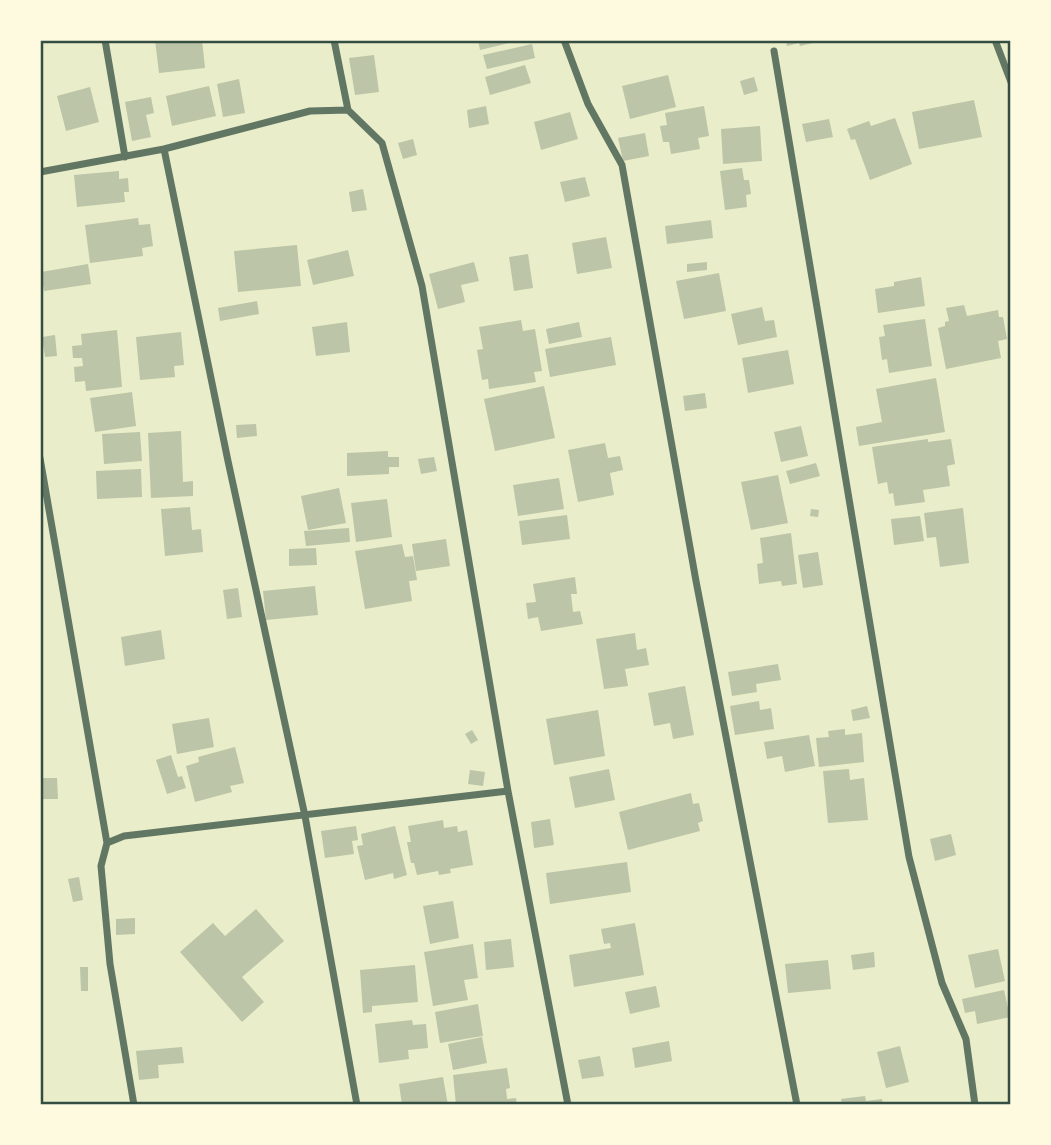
<svg xmlns="http://www.w3.org/2000/svg" width="1051" height="1145" font-family="'Fira Sans',sans-serif">
	<rect width="100%" height="100%" fill="#e9edc9"/>
	<path fill="#bcc5a7" d="M155 40H202L205 68 159 73Z
		M478 40H517V41L480 50Z
		M786 40H821V41L800 46 799 43 787 46Z
		M532 44 535 58 487 69 483 55Z
		M374 55 379 92 355 95 349 58Z
		M525 65 531 83 490 95 485 77Z
		M668 75 676 107 630 119 622 86Z
		M754 77 758 91 744 95 740 81Z
		M239 79 245 113 223 117 217 84Z
		M209 86 216 116 172 126 166 96Z
		M90 87 99 122 66 131 57 96Z
		M151 97 154 113 146 115 151 137 132 141 125 102Z
		M974 100 982 137 919 149 912 112Z
		M486 106 489 124 469 128 467 110Z
		M704 106 709 136 698 138 700 149 671 154 669 142H663L660 126 667 125 665 113Z
		M570 112 578 139 541 150 534 122Z
		M895 118 912 164 870 180 855 139 851 140 847 129 869 121 871 126Z
		M829 119 833 137 806 142 802 124Z
		M760 126 762 161 723 164 721 129Z
		M645 133 649 156 623 161 618 138Z
		M413 139 417 155 403 159 398 143Z
		M742 168 744 180H749L751 194 746 195 747 207 725 210 720 171Z
		M119 171V179L128 178 129 192H124L125 202 77 207 74 175Z
		M585 177 590 196 565 202 560 182Z
		M363 189 367 210 352 212 349 192Z
		M138 218 139 225 150 224 153 246 142 248 143 256 90 263 85 225Z
		M711 220 713 238 667 244 665 226Z
		M606 237 612 268 577 274 572 243Z
		M297 245 301 286 238 292 234 251Z
		M348 250 354 276 313 285 307 260Z
		M528 254 533 288 514 291 509 257Z
		M474 262 479 281 461 285 465 302 438 309 429 274Z
		M707 262V270L687 272V264Z
		M88 264 91 284 44 291 41 272Z
		M719 273 726 311 684 319 676 281Z
		M921 277 925 306 878 313 875 289 894 286V282Z
		M257 301 259 314 220 321 218 308Z
		M964 305 967 316 998 310 999 317H1003L1007 339 998 341 1001 358 946 369 938 328 945 326V322L949 321 946 308Z
		M762 307 765 321 774 320 777 337 738 345 731 314Z
		M925 319 932 366 889 373 887 359 882 360 879 337 885 336 883 325Z
		M521 320 523 331 535 329 542 371 534 372 536 382 489 389 488 379 482 380 477 350 483 349 479 327Z
		M347 322 350 352 316 356 312 327Z
		M579 322 582 337 549 344 546 329Z
		M117 330 122 387 86 391 85 381 75 382 74 367 83 366 82 358H73L72 346 82 345 81 334Z
		M181 332 184 365 174 366 175 377 140 380 136 337Z
		M55 335 57 356 45 357 42 337Z
		M611 337 616 365 550 377 545 349Z
		M788 350 794 384 748 393 742 358Z
		M936 378 945 432 859 446 856 427 882 422 876 389Z
		M544 386 555 438 495 451 484 399Z
		M132 392 136 426 95 432 90 398Z
		M705 393 707 408 685 411 683 396Z
		M256 424 257 436 237 438 236 425Z
		M801 426 808 456 781 462 774 432Z
		M181 431 183 482 193 481V496L151 498 148 433Z
		M140 432 142 461 104 464 102 434Z
		M928 439V442L951 439 955 464 947 466 950 486 923 490 925 502 895 506 893 493 889 494 887 482 878 484 872 447Z
		M605 443 608 458 620 456 623 470 610 473 614 495 578 502 568 450Z
		M388 451V457H399V467H389V474L347 476V453Z
		M434 457 437 471 421 474 418 459Z
		M816 463 820 476 790 484 786 471Z
		M141 469 142 497 97 499 96 471Z
		M778 475 788 523 751 530 741 482Z
		M559 478 564 509 518 516 513 485Z
		M339 488 346 523 308 530 301 496Z
		M387 499 392 537 356 542 351 503Z
		M190 507 192 530 201 529 203 552 165 556 161 509Z
		M963 508 969 563 940 567 936 537 927 538 924 513Z
		M811 509 819 510 818 517 810 516Z
		M567 515 570 539 522 545 519 521Z
		M920 516 924 541 894 545 891 519Z
		M349 528 350 542 306 546 304 531Z
		M791 533 797 584 782 586 781 581 759 584 757 564 763 563 760 538Z
		M446 539 450 566 416 571 412 544Z
		M402 544 405 557 413 556 417 580 409 581 412 601 365 609 355 551Z
		M316 548 317 565 289 566V549Z
		M818 552 823 585 803 588 798 555Z
		M575 577 577 594H571L573 612 580 611 583 624 541 631 538 617 528 619 526 603 536 602 533 584Z
		M315 586 318 615 266 620 263 591Z
		M238 588 242 617 227 619 223 590Z
		M161 630 165 659 125 666 121 637Z
		M635 633 637 650 646 648 649 665 625 669 628 686 604 689 596 639Z
		M778 664 781 680 756 684 757 692 732 696 728 672Z
		M685 686 694 735 673 739 670 723 654 726 648 693Z
		M759 701 760 710 771 708 774 729 735 735 730 706Z
		M867 706 870 718 853 721 851 710Z
		M598 710 605 756 554 765 546 719Z
		M209 718 214 747 177 754 172 724Z
		M845 729V735L862 733 864 762 819 767 816 738 829 737 828 731Z
		M472 730 478 740 471 744 465 734Z
		M809 735 815 766 785 772 782 756 767 759 764 742Z
		M235 747 244 783 230 786 232 792 195 802 186 766 199 762 198 757Z
		M171 755 178 777 182 776 186 788 167 794 156 760Z
		M609 769 615 800 575 808 569 777Z
		M849 769 850 780 864 778 868 820 828 823 823 771Z
		M470 770 485 772 483 786 468 784Z
		M40 778H57L58 799H40Z
		M691 793 693 804 699 803 703 821 698 823 700 831 628 850 619 812Z
		M550 819 554 845 534 848 531 822Z
		M443 820 444 828 457 826 458 832 467 830 473 865 450 869 451 873 439 875 438 871 417 875 414 863H411L407 842H411L408 826Z
		M356 826 358 840 352 841 354 854 325 858 321 831Z
		M395 826 407 875 394 879 393 873 365 880 357 846 363 845 361 834Z
		M951 834 956 855 935 861 930 839Z
		M627 862 631 892 550 904 546 873Z
		M79 877 83 900 73 902 68 879Z
		M453 901 459 938 430 944 423 906Z
		M256 909 284 941 242 977 264 1002 242 1022 180 952 213 923 225 936Z
		M135 918V934L116 935V919Z
		M635 923 644 975 574 987 569 955 611 948 610 943 604 944 601 929Z
		M511 939 514 967 486 970 484 942Z
		M473 944 478 978 464 980 468 1000 433 1006 424 952Z
		M998 949 1005 981 975 988 968 955Z
		M874 952 875 967 853 970 851 955Z
		M828 960 831 989 788 993 785 964Z
		M415 965 418 1002 372 1006V1012L363 1013 360 970Z
		M80 967H88V991H81Z
		M656 986 660 1007 630 1014 625 992Z
		M1004 990 1010 1017 977 1024 975 1011 965 1013 962 999Z
		M478 1004 483 1036 440 1043 435 1012Z
		M412 1020 413 1025 426 1024 428 1048 408 1050 409 1059 379 1063 375 1024Z
		M482 1037 487 1063 453 1070 448 1044Z
		M669 1041 672 1061 635 1068 632 1048Z
		M900 1046 909 1082 886 1088 877 1052Z
		M182 1047 184 1063 158 1065 159 1078 139 1080 136 1051Z
		M600 1056 604 1076 582 1079 578 1060Z
		M507 1068 510 1088 506 1089 507 1099 516 1098 517 1105H456L453 1075Z
		M443 1077 448 1105H402L399 1084Z
		M865 1096 866 1101 882 1099 883 1105H842L841 1099Z"/>
	<g fill="none" stroke-linecap="round" stroke-linejoin="round">
		<path stroke="#617663" stroke-width="7" d="M105 40 125 157
			M334 40 348 110
			M564 40 588 104 622 165 696 581 797 1105
			M995 40 1011 82
			M774 51 909 857 942 983 966 1039 975 1105
			M164 149 228 461 305 816 357 1105
			M40 172 164 149 310 111 348 110 382 143 422 286 508 791 568 1105
			M40 458 107 843
			M134 1105 110 964 101 866 107 843 124 836 508 791"/>
	</g>
	<rect width="1051" height="1145" fill="none" stroke="#fefae0" stroke-width="84"/>
	<rect x="42" y="42" width="967" height="1061" fill="none" stroke="#344e41" stroke-width="2.5"/>
</svg>
